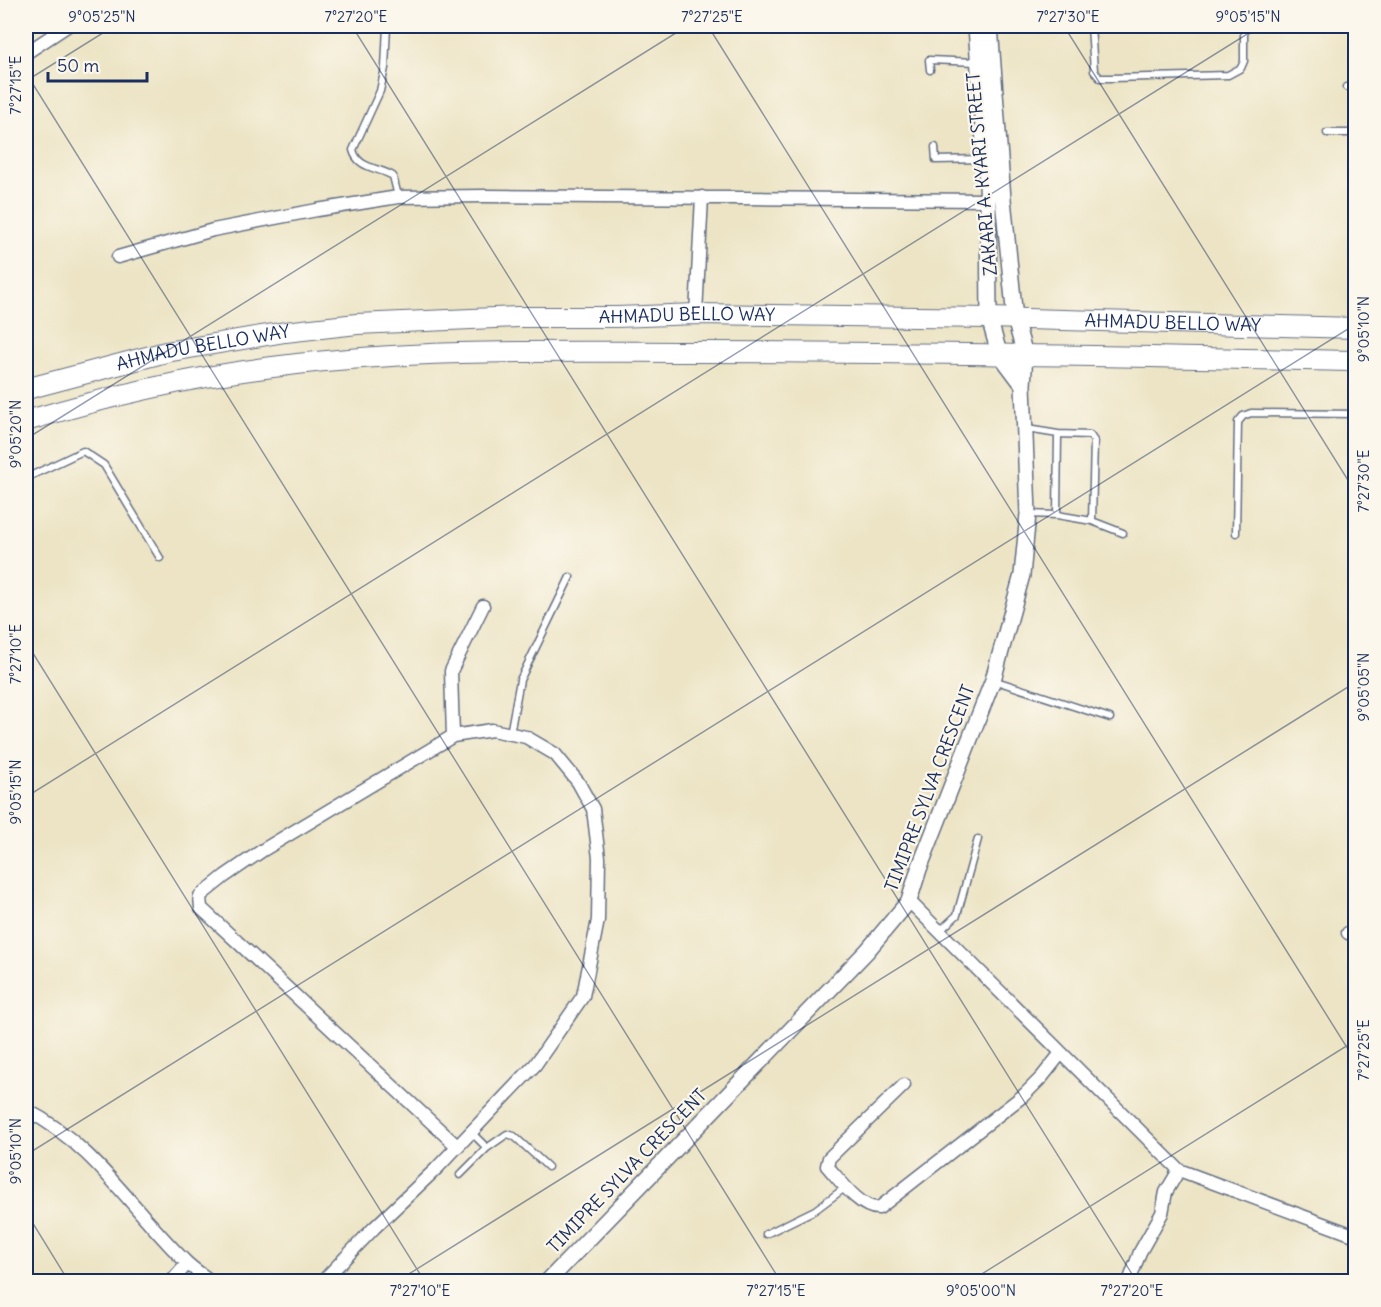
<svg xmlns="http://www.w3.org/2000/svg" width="1381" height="1307" font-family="Delius,sans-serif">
	<rect width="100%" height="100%" fill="#fbf7ec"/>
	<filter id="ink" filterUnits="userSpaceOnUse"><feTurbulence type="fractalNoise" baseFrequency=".0167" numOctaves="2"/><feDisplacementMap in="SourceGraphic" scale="12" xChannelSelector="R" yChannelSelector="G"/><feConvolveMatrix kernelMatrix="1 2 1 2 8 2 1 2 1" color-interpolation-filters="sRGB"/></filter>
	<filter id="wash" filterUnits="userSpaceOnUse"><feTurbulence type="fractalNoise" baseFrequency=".008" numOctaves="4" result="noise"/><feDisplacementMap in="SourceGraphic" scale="24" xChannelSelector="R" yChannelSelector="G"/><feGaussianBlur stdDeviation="1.35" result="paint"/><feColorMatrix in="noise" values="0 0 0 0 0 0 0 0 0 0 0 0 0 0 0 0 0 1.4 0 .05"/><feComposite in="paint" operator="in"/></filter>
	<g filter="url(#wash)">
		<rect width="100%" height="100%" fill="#ece4c4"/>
	</g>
	<g filter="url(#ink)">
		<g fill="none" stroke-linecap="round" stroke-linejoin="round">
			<g stroke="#646e82" stroke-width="9">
				<path id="service" d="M387 26 385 68 380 91 353 150C358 169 378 167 393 176L398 196
					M1091 26 1094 71 1100 78H1112L1228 75 1241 68 1244 61V26
					M930 70 929 60 977 62
					M1346 87 1356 86
					M1327 133H1356
					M935 147 936 160 984 159
					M1027 429 1058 434 1057 515 1028 514
					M1058 434 1090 435 1094 441 1092 521
					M26 478 83 451 104 465 160 558
					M1057 515 1092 521 1123 533
					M1236 533 1238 422 1243 416 1251 413 1356 414
					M993 680 1110 718
					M510 734 520 680 570 577
					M937 926 943 928 957 915 978 839
					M471 1132 487 1148
					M460 1175 487 1148 507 1134 514 1136 548 1167
					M766 1234 815 1210 846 1187"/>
			</g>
			<g stroke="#646e82" stroke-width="15">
				<path id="minor" d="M26 53 67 26
					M118 257 213 230 317 210 398 197 485 196 988 200
					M696 314 702 197
					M453 736 451 671 483 606
					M909 901 1179 1170 1166 1192 1162 1213 1140 1252 1129 1282
					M1348 933 1356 936
					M904 1085 829 1158 827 1166C839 1179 861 1210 879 1208L1024 1095 1042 1077 1061 1053
					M26 1110C93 1143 133 1211 186 1262 194 1270 203 1275 212 1282
					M1179 1170 1356 1236
					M171 1282 187 1264
					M322 1282 374 1228 436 1169 535 1065 583 996 598 920 599 858 593 809 578 782 555 754 526 737 492 730 453 736 263 850 225 876 200 896 201 908 458 1147"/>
			</g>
			<g stroke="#646e82" stroke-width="18">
				<path id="tertiary" d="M976 26 988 200 989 318 999 353 1023 385
					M547 1282 867 951 909 901 919 869 993 680 1022 575 1028 514 1023 385 1025 355 1015 319 1003 199 990 26"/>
			</g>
			<g stroke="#646e82" stroke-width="22">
				<g id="primary">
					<path id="s1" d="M26 389 166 352 285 332 357 324 518 317H617L696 314 989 318 1356 328"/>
					<path d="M26 421C109 396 194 376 281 366 421 348 563 352 704 352 921 352 1138 357 1356 361"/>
				</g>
			</g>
			<use href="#service" stroke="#fff" stroke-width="6"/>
			<use href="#minor" stroke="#fff" stroke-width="12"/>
			<use href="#tertiary" stroke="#fff" stroke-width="15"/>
			<use href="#primary" stroke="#fff" stroke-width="20"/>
		</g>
	</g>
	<path fill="none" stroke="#1b2f5e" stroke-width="1.5" stroke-opacity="0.45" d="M352 26 1137 1282M708 26 1356 1062M1064 26 1356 493M26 73 781 1282M26 81 114 26M26 439 687 26M26 642 425 1282M26 797 1260 26M26 1155 1356 324M26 1212 69 1282M396 1282 1356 682M969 1282 1356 1040"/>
	<g text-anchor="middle" stroke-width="4.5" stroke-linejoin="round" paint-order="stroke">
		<g font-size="18" fill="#1b2f5e" stroke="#fbf7ec">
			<text transform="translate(982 174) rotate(-95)" y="6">ZAKARI A. KYARI STREET</text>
			<text dy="6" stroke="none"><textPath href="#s1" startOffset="668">AHMADU BELLO WAY</textPath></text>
			<text dy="6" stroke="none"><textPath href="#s1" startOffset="1154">AHMADU BELLO WAY</textPath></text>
			<text dy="6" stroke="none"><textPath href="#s1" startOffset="182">AHMADU BELLO WAY</textPath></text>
			<text transform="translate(930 788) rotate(-69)" y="6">TIMIPRE SYLVA CRESCENT</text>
			<text transform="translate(627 1171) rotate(-46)" y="6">TIMIPRE SYLVA CRESCENT</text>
		</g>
	</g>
	<rect width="1381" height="1307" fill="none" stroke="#fbf7ec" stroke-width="66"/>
	<path d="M48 72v9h99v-9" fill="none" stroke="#1b2f5e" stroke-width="3"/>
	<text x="57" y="72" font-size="18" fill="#1b2f5e" stroke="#fbf7ec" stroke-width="4.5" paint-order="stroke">50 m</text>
	<rect x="33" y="33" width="1315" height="1241" fill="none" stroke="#1b2f5e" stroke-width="2"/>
	<g font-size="15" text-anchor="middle" fill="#1b2f5e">
		<text x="102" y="22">9°05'25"N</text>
		<text x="356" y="22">7°27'20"E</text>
		<text x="712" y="22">7°27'25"E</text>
		<text x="1068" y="22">7°27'30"E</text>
		<text x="1248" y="22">9°05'15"N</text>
		<text transform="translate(16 85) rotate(-90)" y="5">7°27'15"E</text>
		<text transform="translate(1364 329) rotate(-90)" y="5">9°05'10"N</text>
		<text transform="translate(16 434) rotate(-90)" y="5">9°05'20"N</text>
		<text transform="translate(1364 481) rotate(-90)" y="5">7°27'30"E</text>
		<text transform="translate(16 654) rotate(-90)" y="5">7°27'10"E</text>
		<text transform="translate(1364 687) rotate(-90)" y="5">9°05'05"N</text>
		<text transform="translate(16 792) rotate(-90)" y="5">9°05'15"N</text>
		<text transform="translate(1364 1050) rotate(-90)" y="5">7°27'25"E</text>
		<text transform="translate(16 1151) rotate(-90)" y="5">9°05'10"N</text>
		<text x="420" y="1296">7°27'10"E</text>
		<text x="776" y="1296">7°27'15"E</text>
		<text x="981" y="1296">9°05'00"N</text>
		<text x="1132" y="1296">7°27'20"E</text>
	</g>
</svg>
